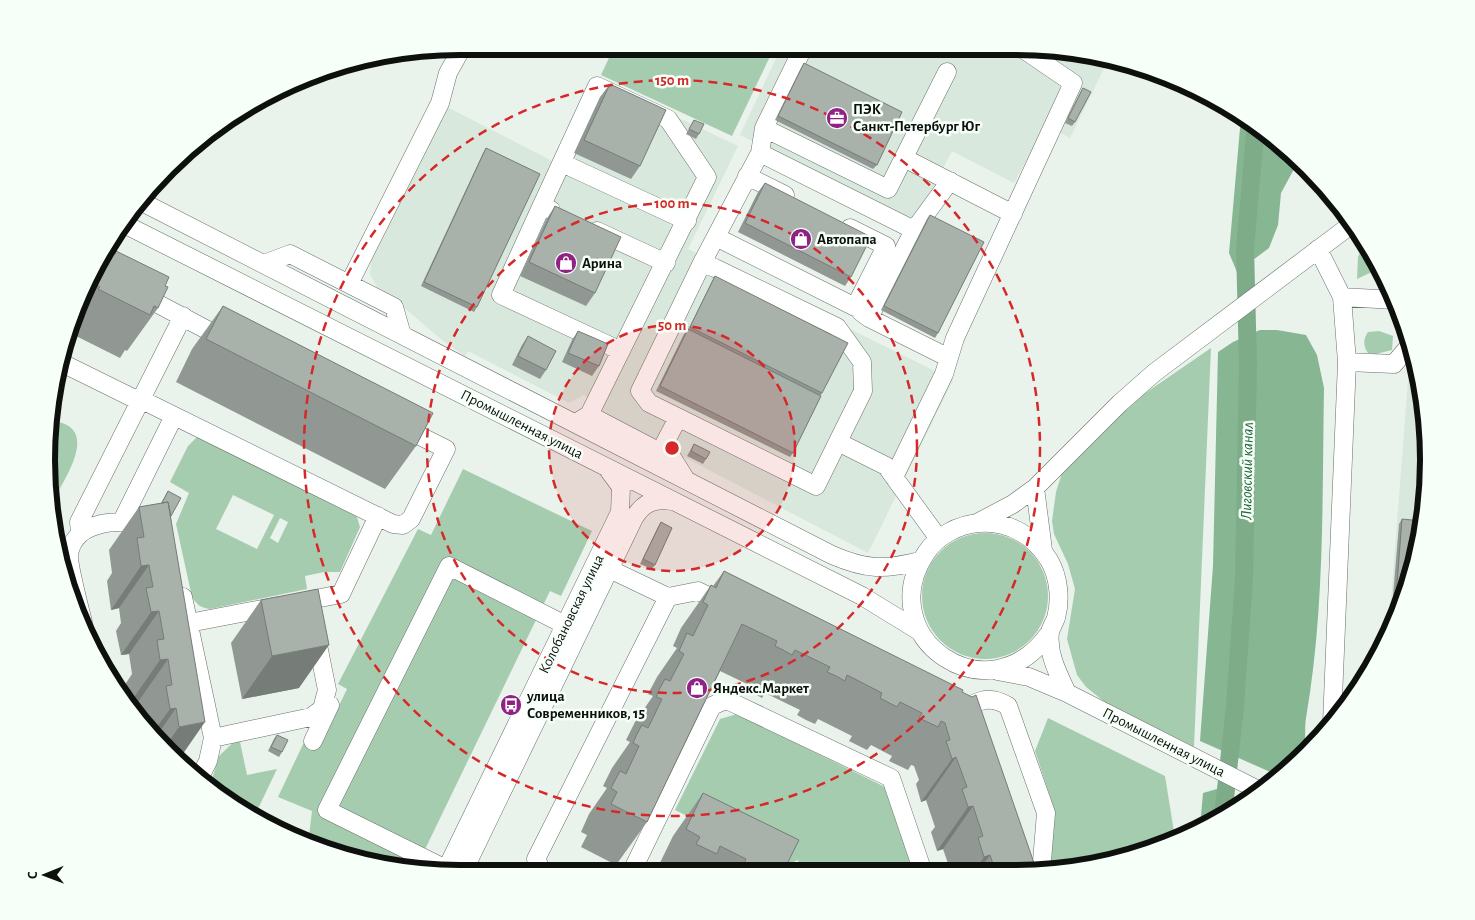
<svg xmlns="http://www.w3.org/2000/svg" width="1475" height="920" font-family="'Alegreya Sans',sans-serif">
	<rect width="100%" height="100%" fill="#e9f2eb"/>
	<path fill="#d8e8dc" d="M781 48 1069 50 1108 60 1070 138 1046 124 1014 183 952 151 915 223 740 135Z
		M597 79 738 146 688 249 953 380 868 553 603 415 602 406 584 395 569 403 468 351 465 356 442 340 407 310 381 295 370 274 372 255 447 107 556 163Z
		M1415 361 1425 406 1428 487 1415 567 1388 639 1408 381Z"/>
	<path fill="#a6ccaf" fill-rule="evenodd" d="M614 47 774 48 732 136 601 75Z
		M1365 242 1380 268 1357 279 1358 257Z
		M1379 331 1393 336 1392 350 1376 354 1368 353C1363 346 1363 339 1368 332Z
		M1211 348 1194 747 1106 703 1086 687 1077 675 1067 639 1075 589 1068 564 1054 534 1052 521 1056 492 1062 473 1083 449 1144 394Z
		M53 421C101 427 65 478 53 501L46 460Z
		M196 438H201L356 514 360 527 340 572H324L305 576 307 589 210 609C201 608 197 605 192 597L176 524 189 493 170 482 188 446ZM233 495 274 515 257 549 216 529ZM280 518 288 522 278 543 270 538Z
		M463 469 592 531 561 596 550 591 415 870H406L308 844 312 811 278 797 305 740 319 747 347 689 338 684 418 529 431 535Z
		M922 596a63 63 0 1 1 126 0a63 63 0 1 1-126 0Z
		M737 714 887 788 915 872H802L798 860 786 865 675 810 720 719Z
		M1048 718 1165 776 1175 838 1122 860 1049 872 1054 808 1035 751Z
		M239 737 247 775 277 769 255 815 209 789 219 756Z"/>
	<path fill="#87b693" d="M1241 117 1267 132 1295 158 1294 169 1281 193 1278 225 1269 248 1237 272 1229 253Z
		M1260 330H1277L1306 335 1317 355 1324 388C1322 498 1325 609 1306 718 1304 729 1307 747 1302 756 1296 766 1286 772 1275 774L1200 741 1213 566 1218 352 1233 342Z
		M1217 789 1238 802V806L1222 818 1200 827 1203 793Z"/>
	<g fill="none" stroke-linecap="round" stroke-linejoin="round">
		<path stroke="#7eac89" stroke-width="18" d="M1223 817 1235 706 1244 578 1248 364 1245 248 1256 125"/>
		<g stroke="#69706a" stroke-width="19">
			<path id="minor" d="M803 48 764 128 888 189 947 72
				M760 153 914 230
				M904 158 1013 214
				M562 163 687 221
				M747 176 785 195
				M142 202 832 555C867 570 884 570 920 561
				M542 205 597 86 668 119 707 177 589 415
				M551 210 542 205 501 295 621 351
				M122 223 749 539 862 596 919 631
				M597 231 666 263
				M716 237 855 307 886 246 850 228
				M1318 249 1342 297 1347 362 1332 723
				M702 263 715 268 837 327 862 362 863 391 816 486 649 403 640 391 702 263 760 153 764 128
				M264 264 290 254 394 307 402 335
				M96 271 226 340
				M349 284 440 103 448 73 463 46
				M1342 297 1395 300
				M861 312 869 318 949 358
				M869 318 914 230 950 181
				M1347 362 1394 364 1411 344
				M62 363 139 401
				M140 399 393 524 403 525 411 519 446 449 400 426
				M579 421 589 415 673 459 686 480
				M838 442 886 466 939 539
				M660 452 678 418
				M894 477 944 374 955 338 1073 83 1023 49
				M1035 488 1043 550
				M122 521 174 416
				M979 522 1013 504 1035 488 1120 403 1154 373 1352 224
				M80 533 79 522 183 316
				M601 565 668 597
				M183 597 213 738 208 761 199 779
				M310 600 341 594 378 516
				M83 622C80 610 68 564 69 554 75 519 124 517 149 529
				M189 623 278 606
				M1050 632C989 721 870 637 926 553 937 536 959 524 980 523 1009 521 1034 536 1049 560 1059 577 1061 600 1056 618 1054 623 1051 628 1050 632 1047 654 1059 675 1067 693
				M997 671 1029 677 1067 693 1260 791
				M958 714C975 701 988 694 1008 706L1046 813 1041 873
				M213 738 311 717 322 709 327 690 316 635
				M313 741 330 705
				M446 870 620 512 621 487 607 468
				M448 870 327 810 449 566 579 632
				M464 870 634 518C643 503 654 498 672 501
				M542 871 536 859 668 597 698 591 725 604
				M632 871 712 706 723 701H729L891 778 923 872"/>
		</g>
		<use href="#minor" stroke="#fff" stroke-width="18"/>
	</g>
	<path fill="#919893" d="M804 63 877 165 873 169 775 120 801 68Z
		M610 84 640 166 631 179 574 153 600 97Z
		M1083 88 1075 122 1072 126 1065 123 1080 93Z
		M694 120 699 134 696 139 686 134Z
		M486 148 477 307 474 312 421 286 483 153Z
		M765 183 851 277 845 286 738 232 758 192Z
		M555 206 595 293 586 306 520 276 546 220Z
		M930 215 938 333 935 338 881 310 927 219Z
		M106 249 115 253 116 251 165 286 158 308 127 351 125 350 120 358 68 332 69 330 68 329V327Z
		M715 276 822 393 793 453 790 457 656 391 684 334 688 330 712 281Z
		M223 306 416 446 385 489 176 382 192 349Z
		M578 331 599 366 592 376 562 362 572 340Z
		M528 336 546 370 540 379 512 365 522 345Z
		M694 444 706 459 703 464 687 456Z
		M168 491 171 516 180 758 140 716 138 702 130 703 126 683 132 674 129 654 121 655 116 631 121 623 119 608 111 610 107 581 112 573 109 550 139 507 161 503Z
		M1402 519 1415 567 1390 632 1399 524Z
		M661 522 655 565 652 569 640 564 658 527Z
		M724 571 962 692 1034 863 1027 873 951 872 943 849 937 851 931 832 935 827 926 800 921 802 916 784 919 780 914 766 911 765 908 770 889 761 892 756 871 745 867 750 849 741 852 736 818 719 815 724 806 720 797 715 800 710 765 693 762 698 753 693 744 689 747 684 720 671 647 822 616 865 581 847 587 835 581 832 589 814 607 788 603 786 612 768 630 742 626 740 635 722 653 696 648 694 657 677 677 648 673 646 681 628 711 585 713 586Z
		M261 600 299 688 242 699 231 643Z
		M277 735 282 752 279 757 268 751 274 739Z
		M703 793 783 872 656 871 673 836Z"/>
	<path fill="#767c78" d="M149 565 119 608 111 610 141 566Z
		M159 611 129 654 121 655 151 612Z
		M329 645 299 688 242 699 272 656Z
		M168 659 138 702 130 703 160 660Z
		M176 708 158 734 154 731 170 709Z
		M205 722 180 758 167 744 179 727Z
		M956 757 926 800 921 802 952 759Z
		M973 806 943 849 937 851 968 807Z
		M990 855 977 873H973L984 857Z
		M1034 863 1027 873H1006Z"/>
	<path fill="#a9b1ab" stroke="#767c78" d="M804 63 902 112 877 165 778 116Z
		M610 84 666 110 640 166 584 140Z
		M1083 88 1091 92 1075 122 1068 118Z
		M694 120 704 124 699 134 689 129Z
		M486 148 540 174 477 307 424 282Z
		M765 183 871 237 851 277 745 223Z
		M555 206 621 237 595 293 529 262Z
		M930 215 984 242 938 333 884 306Z
		M106 249 115 254 116 251 169 277 165 286 168 287 158 308 154 306 150 315 98 289 100 287 90 282Z
		M715 276 848 343 822 393 690 327Z
		M223 306 433 413 416 446 206 339Z
		M688 329 821 396 793 453 660 386Z
		M578 331 608 344 599 366 568 353Z
		M528 336 556 351 546 370 518 356Z
		M694 444 710 452 706 459 691 451Z
		M168 491 181 498 171 516 168 502 162 503Z
		M168 502 205 722 179 727 176 708 170 709 166 686 172 685 168 659 160 660 157 640 164 639 159 611 151 612 146 588 153 587 149 565 141 566 137 538 144 537 139 507Z
		M1402 519 1422 521 1415 567 1394 623Z
		M661 522 672 528 655 565 643 559Z
		M724 571 963 690 962 692 972 697 976 695 1034 863 1006 873H996L990 855 984 857 978 838 983 836 973 806 968 807 962 789 967 787 956 757 952 759 946 741 950 740 945 723 941 721 938 727 919 718 922 713 900 702 897 707 880 698 882 693 847 675 845 681 836 676 827 672 830 667 795 650 792 655 783 650 775 646 777 641 742 624 647 822 611 804 617 792 611 788 620 771 626 774 639 746 633 743 637 734 642 725 648 728 662 699 656 697 660 688 665 679 670 681 684 654 679 651 687 633 693 636 708 605 703 602 711 585 716 588Z
		M318 589 329 645 272 656 261 600Z
		M277 735 288 740 282 752 271 747Z
		M703 793 799 840 783 872H774L766 868 765 872H752L743 867 746 859 720 846 717 854 696 844 700 837 686 829Z
		M573 865 584 871H570Z"/>
	<circle cx="672" cy="448" r="123" fill="#d62828" fill-opacity=".12"/>
	<g fill="none" stroke="#d62828" stroke-width="2.5" stroke-dasharray="9 6">
		<circle cx="672" cy="448" r="123"/>
		<circle cx="672" cy="448" r="245"/>
		<circle cx="672" cy="448" r="368"/>
	</g>
	<defs>
		<g id="office-disc" transform="scale(1.125)"><circle r="9.5" fill="#8f2285" stroke="#f6fff8"/><path d="M-6-3h4V-5.5h4V-3h4V5H-6ZM-1-4.5V-3h2v-1.5ZM-6 0V1H6V0Z" fill="#fff"/></g>
		<g id="shop-disc" transform="scale(1.125)"><circle r="9.5" fill="#8f2285" stroke="#f6fff8"/><path d="M-5-2.5h2.3a2.7 3.5 0 0 1 5.4 0H5L5.5 6h-11ZM-1.5-2.5h3a1.5 2.3 0 0 0-3 0Z" fill="#fff"/></g>
		<g id="bus-disc" transform="scale(1.125)"><circle r="9.5" fill="#8f2285" stroke="#f6fff8"/><path d="M-5-6H5V4H4V6H2V4H-2V6H-4V4H-5ZM-3.5-4V0h7V-4ZM-3.5 1.2v1.5H-2V1.2ZM2 1.2v1.5H3.5V1.2Z" fill="#fff"/></g>
	</defs>
	<g fill-rule="evenodd">
		<use href="#office-disc" x="837" y="118"/>
		<use href="#shop-disc" x="801" y="239"/>
		<use href="#shop-disc" x="566" y="263"/>
		<use href="#shop-disc" x="697" y="688"/>
		<use href="#bus-disc" x="511" y="705"/>
	</g>
	<g text-anchor="middle" stroke-width="5" stroke-linejoin="round" paint-order="stroke">
		<g font-size="15" font-weight="bold" fill="#0d100d" stroke="#f6fff8" text-anchor="start">
			<text x="853" y="114">ПЭК<tspan x="853" dy="17">Санкт-Петербург Юг</tspan></text>
			<text x="817" y="244">Автопапа</text>
			<text x="582" y="268">Арина</text>
			<text x="713" y="693">Яндекс.Маркет</text>
			<text x="527" y="701">улица<tspan x="527" dy="17">Современников, 15</tspan></text>
		</g>
		<g font-size="15" fill="#0d100d" stroke="#f6fff8">
			<text transform="translate(522 424) rotate(27)" y="5">Промышленная улица</text>
			<text transform="translate(571 614) rotate(-64)" y="5">Колобановская улица</text>
			<text transform="translate(1164 742) rotate(27)" y="5">Промышленная улица</text>
		</g>
		<g font-size="16" font-style="italic" fill="#1d6438" stroke="#f6fff8">
			<text transform="translate(1246 471) rotate(-89)" y="6">Лиговский канал</text>
		</g>
	</g>
	<path d="M0 0H1475V920H0ZM460 55H1015A405 405 0 0 1 1420 460V460A405 405 0 0 1 1015 865H460A405 405 0 0 1 55 460V460A405 405 0 0 1 460 55Z" fill="#f6fff8" fill-rule="evenodd"/>
	<path fill="none" stroke="#0d100d" stroke-width="6" d="M460 55H1015A405 405 0 0 1 1420 460V460A405 405 0 0 1 1015 865H460A405 405 0 0 1 55 460V460A405 405 0 0 1 460 55Z"/>
	<circle cx="672" cy="448" r="8" fill="#d62828" stroke="#f6fff8" stroke-width="2.5"/>
	<g font-size="15" text-anchor="middle" font-weight="bold" fill="#d62828" stroke="#f6fff8" stroke-width="5" stroke-linejoin="round" paint-order="stroke">
		<text x="672" y="85">150 m</text>
		<text x="672" y="208">100 m</text>
		<text x="672" y="330">50 m</text>
	</g>
	<g transform="translate(45 875) rotate(269)" stroke="#f6fff8" stroke-width="4" paint-order="stroke">
	<path d="M0-4L9 19L0 12L-9 19Z" fill="#0d100d"/>
	<text y="-8" font-size="14" font-weight="bold" text-anchor="middle" fill="#0d100d">С</text>
	</g>
</svg>
